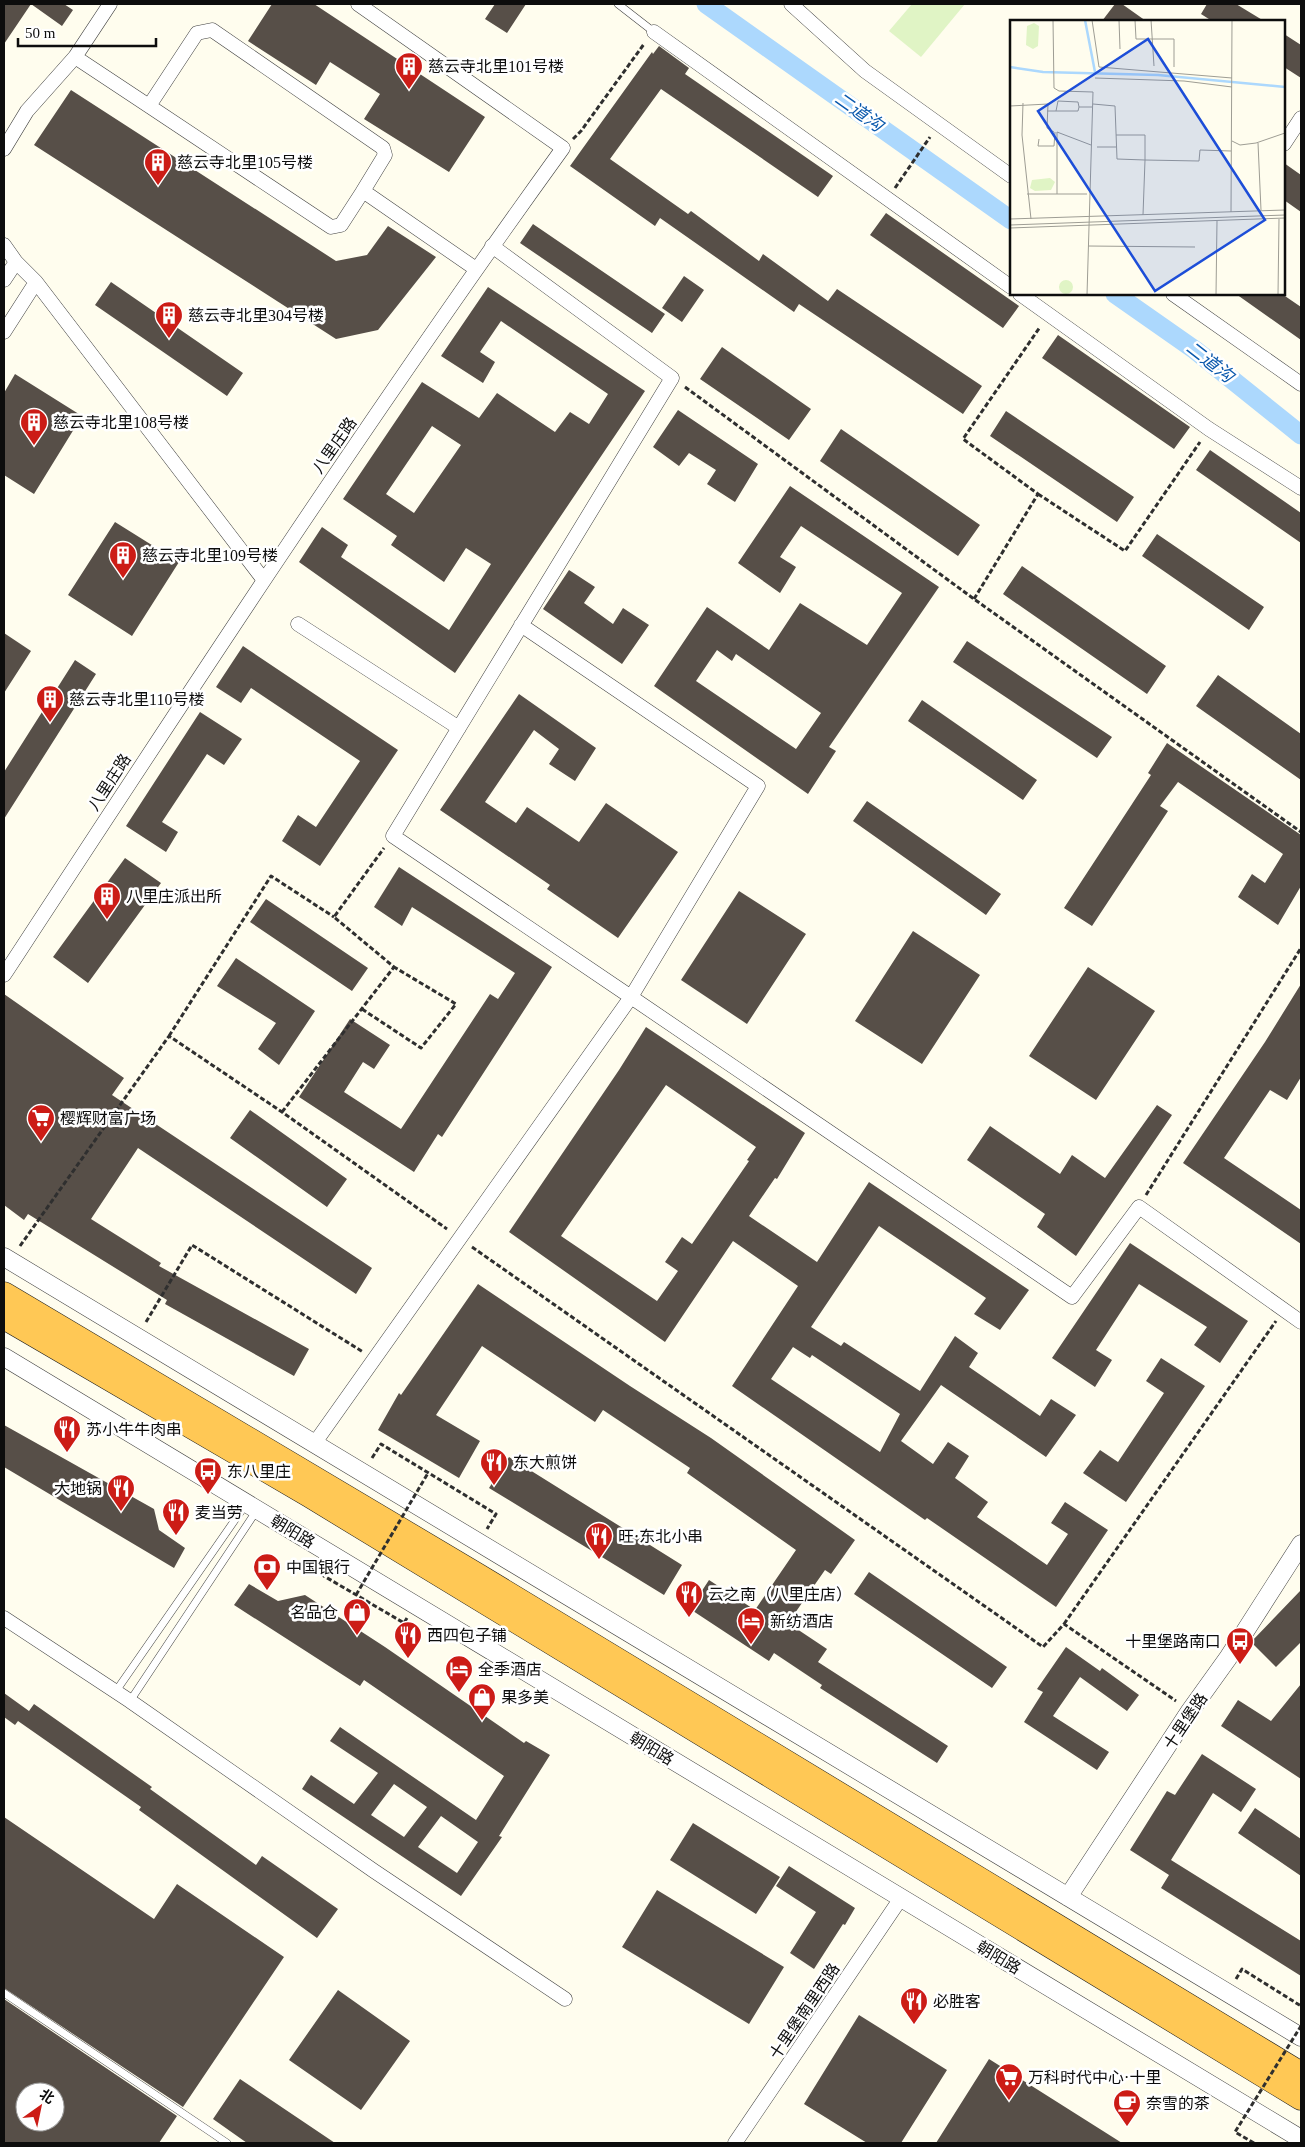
<svg xmlns="http://www.w3.org/2000/svg" width="1305" height="2147" font-family="'Times New Roman','Noto Sans SC',serif">
	<rect width="100%" height="100%" fill="#fffdee"/>
	<path fill="#e0f4c5" d="M912 4H965L921 57 889 31Z"/>
	<g fill="none" stroke-linecap="round" stroke-linejoin="round">
		<path stroke="#acd8fd" stroke-width="19" d="M706 4 1011 220
			M1115 294 1195 350 1301 435"/>
	</g>
	<path fill="#574f48" fill-rule="evenodd" d="M4 4H64L73 10 62 26 31 4 4 44Z
		M272 4H314L485 117 449 172 364 119 380 94 330 62 316 85 248 41Z
		M495 4H526L507 33 485 19Z
		M1115 4H1122L1146 21H1102Z
		M1207 4H1236L1264 21H1212L1201 14Z
		M1284 34 1301 45V78L1284 67Z
		M659 46 689 68 685 74 833 176 818 197 661 89 610 159 688 214 691 211 759 261 763 254 828 301 837 289 982 386 963 414 799 304 794 312 660 218 655 226 570 166 652 52 653 54Z
		M71 90 336 261 367 255 388 226 436 257 378 330 336 339 34 145Z
		M1284 163 1301 175V212L1284 200Z
		M886 213 1019 306 1003 328 870 235Z
		M533 224 665 314 652 333 520 243Z
		M684 276 704 290 682 322 662 308Z
		M111 282 243 373 227 396 95 305Z
		M488 287 645 391 455 673 299 562 322 527 348 545 341 557 449 630 491 564 466 548 444 582 391 545 397 536 343 499 422 382 479 418 497 393 555 432 570 412 589 424 608 394 501 321 480 352 495 362 483 383 441 356ZM432 426 461 445 414 513 386 494Z
		M1236 294H1282L1301 307V340Z
		M1058 335 1190 427 1174 449 1042 358Z
		M722 347 811 409 789 440 700 379Z
		M15 374 82 416 34 494 4 475V393Z
		M678 410 758 464 735 502 707 484 716 470 689 453 679 466 653 447Z
		M1006 411 1134 497 1117 522 990 436Z
		M841 429 980 525 958 556 820 461Z
		M1210 450 1301 513V543L1196 470Z
		M790 486 939 587 829 747 836 751 808 794 654 686 707 607 769 650 800 603 867 645 902 593 801 526 780 557 796 567 780 593 738 563ZM717 650 732 661 736 654 821 713 796 749 696 681Z
		M115 522 179 562 132 636 68 595Z
		M1157 534 1264 607 1249 630 1142 556Z
		M1022 566 1166 666 1147 694 1003 594Z
		M569 570 595 587 584 603 613 624 623 608 649 625 622 664 543 609Z
		M4 633 31 651 4 693Z
		M967 641 1112 737 1097 758 953 662Z
		M243 646 398 750 320 866 282 841 298 815 316 827 360 761 251 688 241 703 216 687Z
		M75 660 96 674 4 819V772Z
		M1218 675 1301 734V780L1196 706Z
		M519 694 596 748 575 781 549 764 559 749 534 730 485 802 516 823 527 807 579 842 606 803 678 852 618 938 547 889 550 885 440 810Z
		M922 700 1037 780 1023 800 908 721Z
		M200 712 242 739 224 765 207 754 162 822 178 832 166 852 126 826Z
		M1167 743 1301 835V886L1278 925 1238 897 1252 874 1265 883 1283 854 1178 782 1160 806 1168 811 1092 926 1064 908 1151 775 1148 773Z
		M867 801 1001 894 986 915 853 821Z
		M125 858 161 883 88 983 53 957Z
		M399 867 552 967 442 1137 438 1134 414 1172 299 1097 350 1019 390 1045 374 1069 363 1062 344 1092 401 1129 490 994 498 999 515 973 412 907 402 926 374 907Z
		M739 891 806 934 747 1024 681 980Z
		M266 899 368 968 352 991 250 922Z
		M913 931 980 975 922 1064 855 1021Z
		M236 958 315 1011 279 1065 258 1049 276 1023 217 986Z
		M1088 967 1155 1011 1096 1100 1029 1056Z
		M1301 984V1077L1287 1100 1270 1090 1224 1158 1301 1210V1244L1183 1163 1265 1042Z
		M4 994 124 1078 112 1095 372 1268 356 1294 138 1148 91 1219 161 1263 159 1266 309 1349 294 1376 165 1304 167 1300 28 1214 24 1220 4 1205Z
		M646 1027 805 1133 777 1179 775 1178 749 1216 817 1262 869 1182 1029 1290 1000 1330 974 1314 986 1298 879 1226 811 1327 841 1346 844 1342 920 1391 955 1336 978 1353 969 1367 1040 1416 1051 1399 1076 1415 1046 1457 941 1385 901 1441 933 1464 948 1442 969 1456 955 1478 988 1502 977 1517 1047 1565 1068 1534 1051 1523 1065 1502 1108 1530 1056 1607 927 1518 925 1520 732 1386 798 1286 733 1241 665 1342 509 1232 619 1070ZM666 1085 756 1147 747 1160 749 1161 692 1244 682 1237 665 1262 678 1271 657 1301 561 1236ZM793 1347 810 1358 812 1355 900 1414 880 1452 771 1379Z
		M1157 1105 1172 1115 1076 1256 1037 1227 1045 1214 967 1160 990 1126 1060 1174 1072 1155 1105 1178Z
		M250 1110 347 1179 327 1207 230 1138Z
		M1130 1243 1248 1321 1220 1363 1194 1345 1207 1327 1139 1284 1096 1350 1112 1360 1095 1387 1052 1358Z
		M478 1284 630 1386 711 1438 855 1540 831 1574 825 1570 788 1623 827 1649 818 1662 948 1746 937 1763 820 1688 822 1685 774 1653 769 1661 690 1609 709 1580 755 1610 796 1550 687 1473 690 1468 603 1410 595 1422 482 1346 436 1415 480 1441 459 1478 378 1430 399 1393 401 1395Z
		M1161 1358 1205 1386 1126 1502 1083 1473 1100 1450 1118 1462 1164 1393 1146 1381Z
		M4 1425 154 1509 159 1530 185 1548 174 1568 4 1467Z
		M509 1457 682 1565 664 1595 489 1488Z
		M869 1572 1007 1667 992 1688 854 1594Z
		M249 1584 278 1601 305 1595 385 1647 524 1743 526 1741 550 1755 499 1836 502 1837 461 1896 302 1789 311 1775 354 1804 378 1773 330 1741 340 1727 476 1820 504 1776 364 1680 360 1686 234 1605ZM394 1784 427 1807 404 1837 371 1815ZM441 1816 478 1842 457 1873 418 1847Z
		M1301 1590V1642L1276 1667 1251 1642Z
		M1066 1647 1100 1671 1102 1668 1139 1695 1127 1711 1080 1677 1053 1716 1109 1752 1097 1770 1024 1722 1043 1692 1037 1689Z
		M1301 1684V1779L1221 1726 1238 1700 1271 1721Z
		M4 1693 29 1711 34 1704 152 1787 150 1789 256 1865 262 1856 338 1909 317 1938 139 1810 141 1807 18 1721 15 1725 4 1717Z
		M1202 1754 1256 1789 1241 1812 1213 1793 1171 1860 1301 1941V1976L1161 1888 1169 1875 1130 1850 1167 1791 1175 1795Z
		M1255 1808 1301 1839V1876L1238 1833Z
		M4 1817 154 1919 177 1884 284 1957 183 2107 4 1988Z
		M693 1823 780 1877 756 1914 670 1860Z
		M789 1866 855 1908 845 1925 843 1924 814 1969 790 1953 816 1912 776 1886Z
		M657 1890 784 1967 749 2024 622 1947Z
		M338 1990 410 2041 361 2110 289 2060Z
		M4 1999 177 2116 159 2143H4ZM25 2092H55V2122H25Z
		M859 2015 947 2070 901 2143H867L804 2104Z
		M989 2059 1122 2143H936Z
		M240 2079 335 2143H247L213 2119Z"/>
	<g fill="none" stroke-linecap="round" stroke-linejoin="round">
		<g stroke="#404040" stroke-width="8">
			<path id="service" d="M618 4 654 32
				M116 1691 246 1504
				M130 1701 257 1510
				M4 1993 227 2143"/>
		</g>
		<g stroke="#404040" stroke-width="15">
			<path id="minor" d="M791 4 865 71 1011 176
				M654 32 1011 287
				M75 57 149 106 197 33 212 30 383 148 385 155 363 191 476 269
				M149 106 331 227 341 225 363 191
				M1284 144 1301 118
				M4 149 27 111 75 57 110 4
				M4 245 16 262
				M492 246 672 378 393 836 631 997 758 786 521 625
				M4 280 16 262 36 282
				M1020 294 1209 429 1301 488
				M1173 294 1301 384
				M4 332 36 282 263 579
				M298 624 459 728
				M4 975C186 697 368 418 563 148L358 4
				M314 1444 631 997 1072 1297 1139 1207 1301 1322
				M4 1618 130 1701 374 1871 565 1999
				M735 2143 901 1898"/>
		</g>
		<g stroke="#404040" stroke-width="19">
			<path id="tertiary" d="M4 1257 1301 2037
				M4 1357 1301 2139
				M1068 1897 1190 1711 1228 1658 1301 1544"/>
		</g>
		<g stroke="#1e1e1e" stroke-width="25">
			<path id="trunk" d="M4 1294 477 1575 1301 2074
				M4 1317 309 1495 1301 2098"/>
		</g>
		<path stroke="#2f2f2f" stroke-width="3" stroke-dasharray="5 2.5" stroke-linecap="butt" d="M573 139 581 131 644 44
			M895 188 930 137
			M685 387 974 599 1301 832
			M1038 494 1125 551 1200 442
			M974 599 1038 494 963 439 1040 327
			M362 1009 421 1048 456 1004 394 967
			M169 1036 271 876 334 917
			M282 1112 394 967 334 917 384 848
			M1146 1195 1301 948
			M20 1246 169 1036 282 1112 447 1229
			M472 1247 1043 1647 1064 1624 1176 1701
			M146 1322 192 1245 363 1352
			M372 1458 381 1444 496 1514 487 1529
			M315 1565 312 1569 404 1623 407 1618
			M1064 1624 1276 1321
			M1236 1979 1242 1969 1301 2006"/>
		<use href="#service" stroke="#fff" stroke-width="7"/>
		<use href="#minor" stroke="#fff" stroke-width="14"/>
		<use href="#tertiary" stroke="#fff" stroke-width="18"/>
		<use href="#trunk" stroke="#ffc855" stroke-width="24"/>
		<path stroke="#2f2f2f" stroke-width="3" stroke-dasharray="5 2.5" stroke-linecap="butt" d="M356 1595 428 1473
			M1254 2143 1235 2132 1301 2026"/>
	</g>
	<defs>
		<g id="building-pin" transform="scale(1.4375)"><path d="M0 17L-7.5 6A9.5 9.5 0 1 1 7.5 6Z" fill="#cc1c16" stroke="#fff"/><path d="M-4-6H4V6H1V3H-1V6H-4ZM-2.5-4.3h1.7v1.8h-1.7ZM.8-4.3h1.7v1.8H.8ZM-2.5-1h1.7V.8h-1.7ZM.8-1h1.7V.8H.8Z" fill="#fff"/></g>
		<g id="supermarket-pin" transform="scale(1.4375)"><path d="M0 17L-7.5 6A9.5 9.5 0 1 1 7.5 6Z" fill="#cc1c16" stroke="#fff"/><path d="M-6-5.5h2.5l.6 2H6L4.5 2H-2.5L-4.4-4H-6ZM-1.5 3.2a1.3 1.3 0 1 0 .1 0ZM3 3.2a1.3 1.3 0 1 0 .1 0Z" fill="#fff"/></g>
		<g id="restaurant-pin" transform="scale(1.4375)"><path d="M0 17L-7.5 6A9.5 9.5 0 1 1 7.5 6Z" fill="#cc1c16" stroke="#fff"/><path d="M-5-6h1v4h1v-4h1v4h1v-4h1v5L-1.5 .5V6h-2V.5L-5-1ZM5-6V6H3V1.5H1.5Q1.5-4 5-6Z" fill="#fff"/></g>
		<g id="bus-pin" transform="scale(1.4375)"><path d="M0 17L-7.5 6A9.5 9.5 0 1 1 7.5 6Z" fill="#cc1c16" stroke="#fff"/><path d="M-5-6H5V4H4V6H2V4H-2V6H-4V4H-5ZM-3.5-4V0h7V-4ZM-3.5 1.2v1.5H-2V1.2ZM2 1.2v1.5H3.5V1.2Z" fill="#fff"/></g>
		<g id="bank-pin" transform="scale(1.4375)"><path d="M0 17L-7.5 6A9.5 9.5 0 1 1 7.5 6Z" fill="#cc1c16" stroke="#fff"/><path d="M-6-4H6V4H-6ZM0-2.3a2.3 2.3 0 1 0 0 4.6a2.3 2.3 0 1 0 0-4.6Z" fill="#fff"/></g>
		<g id="shop-pin" transform="scale(1.4375)"><path d="M0 17L-7.5 6A9.5 9.5 0 1 1 7.5 6Z" fill="#cc1c16" stroke="#fff"/><path d="M-5-2.5h2.3a2.7 3.5 0 0 1 5.4 0H5L5.5 6h-11ZM-1.5-2.5h3a1.5 2.3 0 0 0-3 0Z" fill="#fff"/></g>
		<g id="hotel-pin" transform="scale(1.4375)"><path d="M0 17L-7.5 6A9.5 9.5 0 1 1 7.5 6Z" fill="#cc1c16" stroke="#fff"/><path d="M-6-4.5h1.5V1H6V5H4.5V3h-9V5H-6ZM-4 0a1.8 1.8 0 1 1 3.6 0ZM.5 0V-2.5h3Q6-2.5 6 0Z" fill="#fff"/></g>
		<g id="cafe-pin" transform="scale(1.4375)"><path d="M0 17L-7.5 6A9.5 9.5 0 1 1 7.5 6Z" fill="#cc1c16" stroke="#fff"/><path d="M-5.5-4.5H6V0H3Q3 3.5 0 3.5H-2.5Q-5.5 3.5-5.5 0ZM3-3.2v2h1.7v-2ZM-6 4.5H4V6H-6Z" fill="#fff"/></g>
	</defs>
	<g fill-rule="evenodd">
		<use href="#building-pin" x="409" y="66"/>
		<use href="#building-pin" x="158" y="162"/>
		<use href="#building-pin" x="169" y="315"/>
		<use href="#building-pin" x="34" y="422"/>
		<use href="#building-pin" x="123" y="555"/>
		<use href="#building-pin" x="50" y="699"/>
		<use href="#building-pin" x="107" y="896"/>
		<use href="#supermarket-pin" x="41" y="1118"/>
		<use href="#restaurant-pin" x="67" y="1429"/>
		<use href="#restaurant-pin" x="494" y="1462"/>
		<use href="#bus-pin" x="208" y="1471"/>
		<use href="#restaurant-pin" x="121" y="1488"/>
		<use href="#restaurant-pin" x="176" y="1512"/>
		<use href="#restaurant-pin" x="599" y="1536"/>
		<use href="#bank-pin" x="267" y="1567"/>
		<use href="#restaurant-pin" x="689" y="1594"/>
		<use href="#shop-pin" x="357" y="1612"/>
		<use href="#hotel-pin" x="751" y="1621"/>
		<use href="#restaurant-pin" x="408" y="1635"/>
		<use href="#bus-pin" x="1240" y="1641"/>
		<use href="#hotel-pin" x="459" y="1669"/>
		<use href="#shop-pin" x="482" y="1697"/>
		<use href="#restaurant-pin" x="914" y="2001"/>
		<use href="#supermarket-pin" x="1009" y="2077"/>
		<use href="#cafe-pin" x="1127" y="2103"/>
	</g>
	<g text-anchor="middle" stroke-width="5" stroke-linejoin="round" paint-order="stroke">
		<g font-size="16" fill="#0d0d0d" stroke="#fff" text-anchor="start">
			<text x="428" y="72">慈云寺北里101号楼</text>
			<text x="177" y="168">慈云寺北里105号楼</text>
			<text x="188" y="321">慈云寺北里304号楼</text>
			<text x="53" y="428">慈云寺北里108号楼</text>
			<text x="142" y="561">慈云寺北里109号楼</text>
			<text x="69" y="705">慈云寺北里110号楼</text>
			<text x="126" y="902">八里庄派出所</text>
			<text x="60" y="1124">樱辉财富广场</text>
			<text x="86" y="1435">苏小牛牛肉串</text>
			<text x="513" y="1468">东大煎饼</text>
			<text x="227" y="1477">东八里庄</text>
			<text x="102" y="1494" text-anchor="end">大地锅</text>
			<text x="195" y="1518">麦当劳</text>
			<text x="618" y="1542">旺·东北小串</text>
			<text x="286" y="1573">中国银行</text>
			<text x="708" y="1600">云之南（八里庄店）</text>
			<text x="338" y="1618" text-anchor="end">名品仓</text>
			<text x="770" y="1627">新纺酒店</text>
			<text x="427" y="1641">西四包子铺</text>
			<text x="1221" y="1647" text-anchor="end">十里堡路南口</text>
			<text x="478" y="1675">全季酒店</text>
			<text x="501" y="1703">果多美</text>
			<text x="933" y="2007">必胜客</text>
			<text x="1028" y="2083">万科时代中心·十里</text>
			<text x="1146" y="2109">奈雪的茶</text>
		</g>
		<g font-size="16" fill="#0d0d0d" stroke="#fff">
			<text transform="translate(334 445) rotate(-55)" y="6">八里庄路</text>
			<text transform="translate(109 782) rotate(-57)" y="6">八里庄路</text>
			<text transform="translate(293 1531) rotate(31)" y="6">朝阳路</text>
			<text transform="translate(1185 1721) rotate(-56)" y="6">十里堡路</text>
			<text transform="translate(652 1748) rotate(31)" y="6">朝阳路</text>
			<text transform="translate(999 1957) rotate(31)" y="6">朝阳路</text>
			<text transform="translate(804 2011) rotate(-56)" y="6">十里堡南里西路</text>
		</g>
		<g font-size="18" font-style="italic" fill="#0958ac" stroke="#fff">
			<text transform="translate(859 112) rotate(35)" y="6">二道沟</text>
			<text transform="translate(1210 362) rotate(38)" y="6">二道沟</text>
		</g>
	</g>
	<g transform="translate(1010 20)">
		<rect width="275" height="275" fill="#fffdee"/>
		<path d="M24 3 29 6 28 26 23 29 16 25 17 6ZM40 158 45 162 41 170 25 171 20 168 22 160ZM49 267a7 7 0 1 1 14 0a7 7 0 1 1-14 0Z" fill="#e0f4c5"/>
		<path fill="none" stroke="#acd8fd" stroke-width="2.5" d="M75 0 85 52M0 47 33 52 148 55 275 67"/>
		<path fill="none" stroke="#9e9d94" stroke-width="1" d="M43 0 44 68 49 71 83 72 77 275M82 0 89 47 222 58M109 0 110 29M125 0 126 19H164V47M141 0 144 46M85 58 174 61 222 67M13 83 12 115 21 199M83 84 105 86 107 139 135 140V115H106M0 86 38 84 37 108 44 112M37 91H46L48 81 68 82 69 87H82M46 91H68L69 87M29 119 28 126H44L45 112M222 121 230 125 246 123 275 113M248 123 251 190M87 127H106M17 174H47V112L81 125M47 174H77M221 192 222 0M133 195 135 140 189 141 190 130 221 131M0 199 275 190M0 205 275 195M0 208 275 198M78 226 185 227M206 275 207 201M268 275 269 199"/>
		<path fill="#1d4ed8" fill-opacity="0.15" stroke="#1d4ed8" stroke-width="2.5" d="M138 19 255 200 145 271 28 91Z"/>
		<rect width="275" height="275" fill="none" stroke="#0d0d0d" stroke-width="2.5"/>
	</g>
	<rect width="1305" height="2147" fill="none" stroke="#0d0d0d" stroke-width="10"/>
	<g transform="translate(40 2107) rotate(33)"><circle r="24" fill="#ffffff" stroke="#9e9e9e"/>
	<path d="M0-4L9 19L0 12L-9 19Z" fill="#cc1c16"/>
	<text y="-8" font-size="14" font-weight="bold" text-anchor="middle" fill="#0d0d0d">北</text>
	</g>
	<path d="M18 38v8h138v-8" fill="none" stroke="#0d0d0d" stroke-width="2.5"/>
	<text x="25" y="38" font-size="15" fill="#0d0d0d" stroke="#ffffff" stroke-width="4" paint-order="stroke">50 m</text>
</svg>
